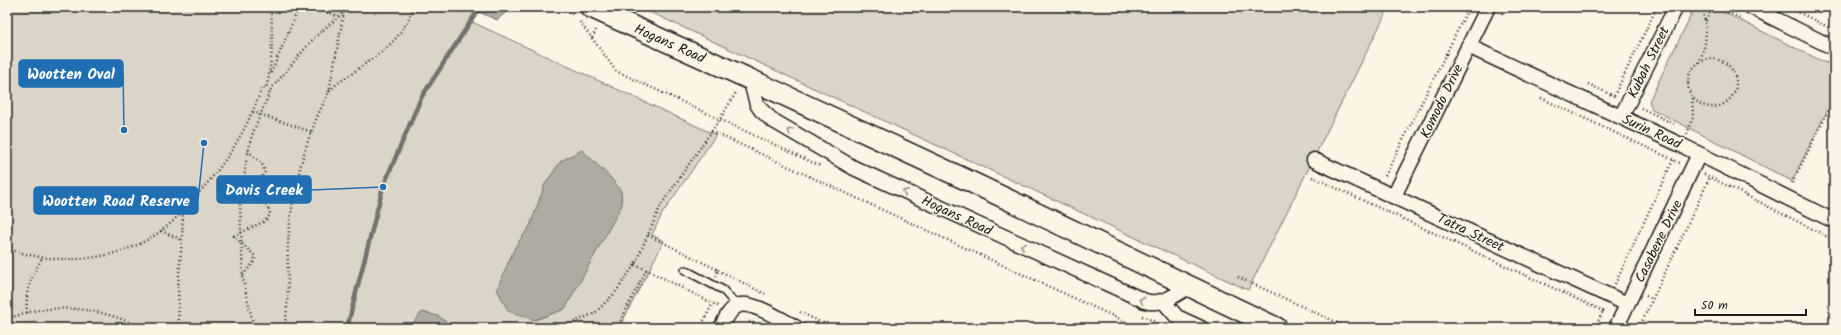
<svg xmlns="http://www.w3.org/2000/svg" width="1841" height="335" font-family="Kalam,sans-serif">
	<rect width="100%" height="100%" fill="#fcf5e5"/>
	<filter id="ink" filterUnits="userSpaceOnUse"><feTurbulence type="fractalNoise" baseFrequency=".025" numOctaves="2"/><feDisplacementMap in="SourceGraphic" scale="8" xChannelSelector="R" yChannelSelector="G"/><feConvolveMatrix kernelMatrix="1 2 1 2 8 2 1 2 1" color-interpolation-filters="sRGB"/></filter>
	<g filter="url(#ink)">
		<path fill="#dbd5c8" stroke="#7c7872" d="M7 7H467L477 11 470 21 716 135 662 214 652 235 664 241 619 328H7Z
			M639 7H1389L1248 290Z
			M1695 7H1713L1834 67V97L1792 181 1652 109 1649 101Z"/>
		<path fill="#b0aba1" stroke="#75726c" d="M467 7H512L497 20Z
			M582 150 611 178 621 191 622 205 565 309 535 320 508 311 497 289 515 247 530 226 545 184 561 161Z
			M422 312 438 316 455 328H411L413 323Z"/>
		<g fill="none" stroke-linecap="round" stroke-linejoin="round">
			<path stroke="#75726c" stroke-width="4.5" d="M347 328 383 187 421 98 480 7"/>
			<g stroke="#1c1c1c" stroke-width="10">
				<path id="lane" d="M685 270 723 290 737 306"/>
			</g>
			<g stroke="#1c1c1c" stroke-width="17">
				<path id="street" d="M1751 7 1834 48
					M1468 46 1681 145 1834 221
					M750 79 757 104 761 110 772 120 854 168 1145 301C1162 306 1175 295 1190 286
					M1621 117 1676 7
					M1314 160 1627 304
					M1394 196 1488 7
					M1164 302 1177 317 1201 328
					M721 328C725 320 729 310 737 306 750 299 785 322 797 328
					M1616 328 1699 154"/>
			</g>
			<g stroke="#1c1c1c" stroke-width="23">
				<path id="secondary" d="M590 7 745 77 969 181 1277 328"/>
			</g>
			<path stroke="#1c1c1c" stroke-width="2.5" stroke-dasharray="1 3" stroke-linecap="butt" d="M312 7 337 16
				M557 7 574 15
				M1717 7 1742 19
				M1788 7 1834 30
				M1502 14 1505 7
				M1690 14 1693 7
				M1706 21 1712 7
				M580 22 616 71 820 166
				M592 38 597 28
				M1446 54 1469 7
				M1688 83a24 24 0 1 1 48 0a24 24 0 1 1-48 0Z
				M1827 62 1834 65
				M1699 63C1707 44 1708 27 1701 7
				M271 73 299 7
				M1588 84 1616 97
				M329 92 345 7
				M1614 96 1657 7
				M1541 98 1680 163
				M1641 108 1674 124
				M253 112 312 132
				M711 131 1139 328
				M1687 134 1693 117 1692 97
				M1704 174 1834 240
				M1385 176 1446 54 1449 56
				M1312 177 1603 311 1604 308
				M1792 183 1834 100
				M161 231 182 240
				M648 235 718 270 716 276
				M7 248C55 267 119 262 161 231 174 222 185 208 196 196 229 159 244 135 262 88H266C272 68 274 28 270 7
				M635 264 718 306
				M718 270 765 294
				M243 275 254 262 255 256 234 236 265 221 270 215C270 201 245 195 238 184L240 180 261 178 265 172 262 164 248 151
				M1238 277 1349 328
				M1615 284 1674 158
				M1646 296 1653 299
				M800 312 832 328
				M27 313C25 289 31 278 42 258
				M1142 316 1165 326
				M7 319C17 316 29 311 40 310 74 305 111 312 142 328
				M749 322 762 328
				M179 328 178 286 182 240 183 211
				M254 328 243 279 240 203 246 162 252 135 271 89 314 38 344 12
				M284 328C290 301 287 271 288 243 292 191 304 140 328 94 332 86 344 79 351 74 381 52 399 44 414 7
				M555 328 570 324 595 313 615 293 635 264 661 205 720 119 737 91
				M617 328 646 270
				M700 328 713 303
				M1595 328 1603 311
				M1639 328 1710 177"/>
			<use href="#lane" stroke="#fcf5e5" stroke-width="7"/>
			<use href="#street" stroke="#fcf5e5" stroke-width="14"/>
			<use href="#secondary" stroke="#fcf5e5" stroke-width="20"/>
		</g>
		<defs><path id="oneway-chevron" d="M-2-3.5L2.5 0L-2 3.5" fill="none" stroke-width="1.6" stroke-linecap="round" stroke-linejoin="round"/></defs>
		<g stroke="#97938b">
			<use href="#oneway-chevron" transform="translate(790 131) rotate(-148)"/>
			<use href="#oneway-chevron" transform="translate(905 192) rotate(-155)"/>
			<use href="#oneway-chevron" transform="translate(1023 246) rotate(-155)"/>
			<use href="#oneway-chevron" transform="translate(1142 300) rotate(-159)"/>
		</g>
	</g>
	<g text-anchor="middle" stroke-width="3" stroke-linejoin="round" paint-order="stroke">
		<g font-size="14" fill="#1c1c1c" stroke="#fcf5e5">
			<text transform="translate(670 43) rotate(24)" y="5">Hogans Road</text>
			<text transform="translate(1648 62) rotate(-64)" y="5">Kubah Street</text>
			<text transform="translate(1441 101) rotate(-64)" y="5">Komodo Drive</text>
			<text transform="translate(1652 131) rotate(25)" y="5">Surin Road</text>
			<text transform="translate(957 215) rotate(25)" y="5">Hogans Road</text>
			<text transform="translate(1471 232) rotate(25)" y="5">Tatra Street</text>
			<text transform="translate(1658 241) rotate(-64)" y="5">Casabene Drive</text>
		</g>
	</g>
	<path fill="none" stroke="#1f6fb2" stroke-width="1.5" d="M124 130L123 74M383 187L311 190M204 143L198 200"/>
	<g fill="#1f6fb2" stroke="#fcf5e5" stroke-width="1.5">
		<circle cx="124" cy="130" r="4"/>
		<circle cx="383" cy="187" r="4"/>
		<circle cx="204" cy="143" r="4"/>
	</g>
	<g fill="#1f6fb2" stroke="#1f6fb2" stroke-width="1.5">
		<rect x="19" y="60" width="104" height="27" rx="4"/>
		<rect x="217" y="176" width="94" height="27" rx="4"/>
		<rect x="34" y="187" width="164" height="27" rx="4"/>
	</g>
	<g font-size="15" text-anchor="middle" font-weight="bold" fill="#fff">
		<text x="71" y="79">Wootten Oval</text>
		<text x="264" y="195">Davis Creek</text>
		<text x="116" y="206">Wootten Road Reserve</text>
	</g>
	<rect width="1841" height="335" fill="none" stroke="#fcf5e5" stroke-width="24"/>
	<rect x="12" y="12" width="1817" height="311" fill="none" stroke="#1c1c1c" stroke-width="1.5" filter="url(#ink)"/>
	<path d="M1695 309v6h111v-6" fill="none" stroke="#1c1c1c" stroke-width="2"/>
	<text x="1701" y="309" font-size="12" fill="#1c1c1c" stroke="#fcf5e5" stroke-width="3" paint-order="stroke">50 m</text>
</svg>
